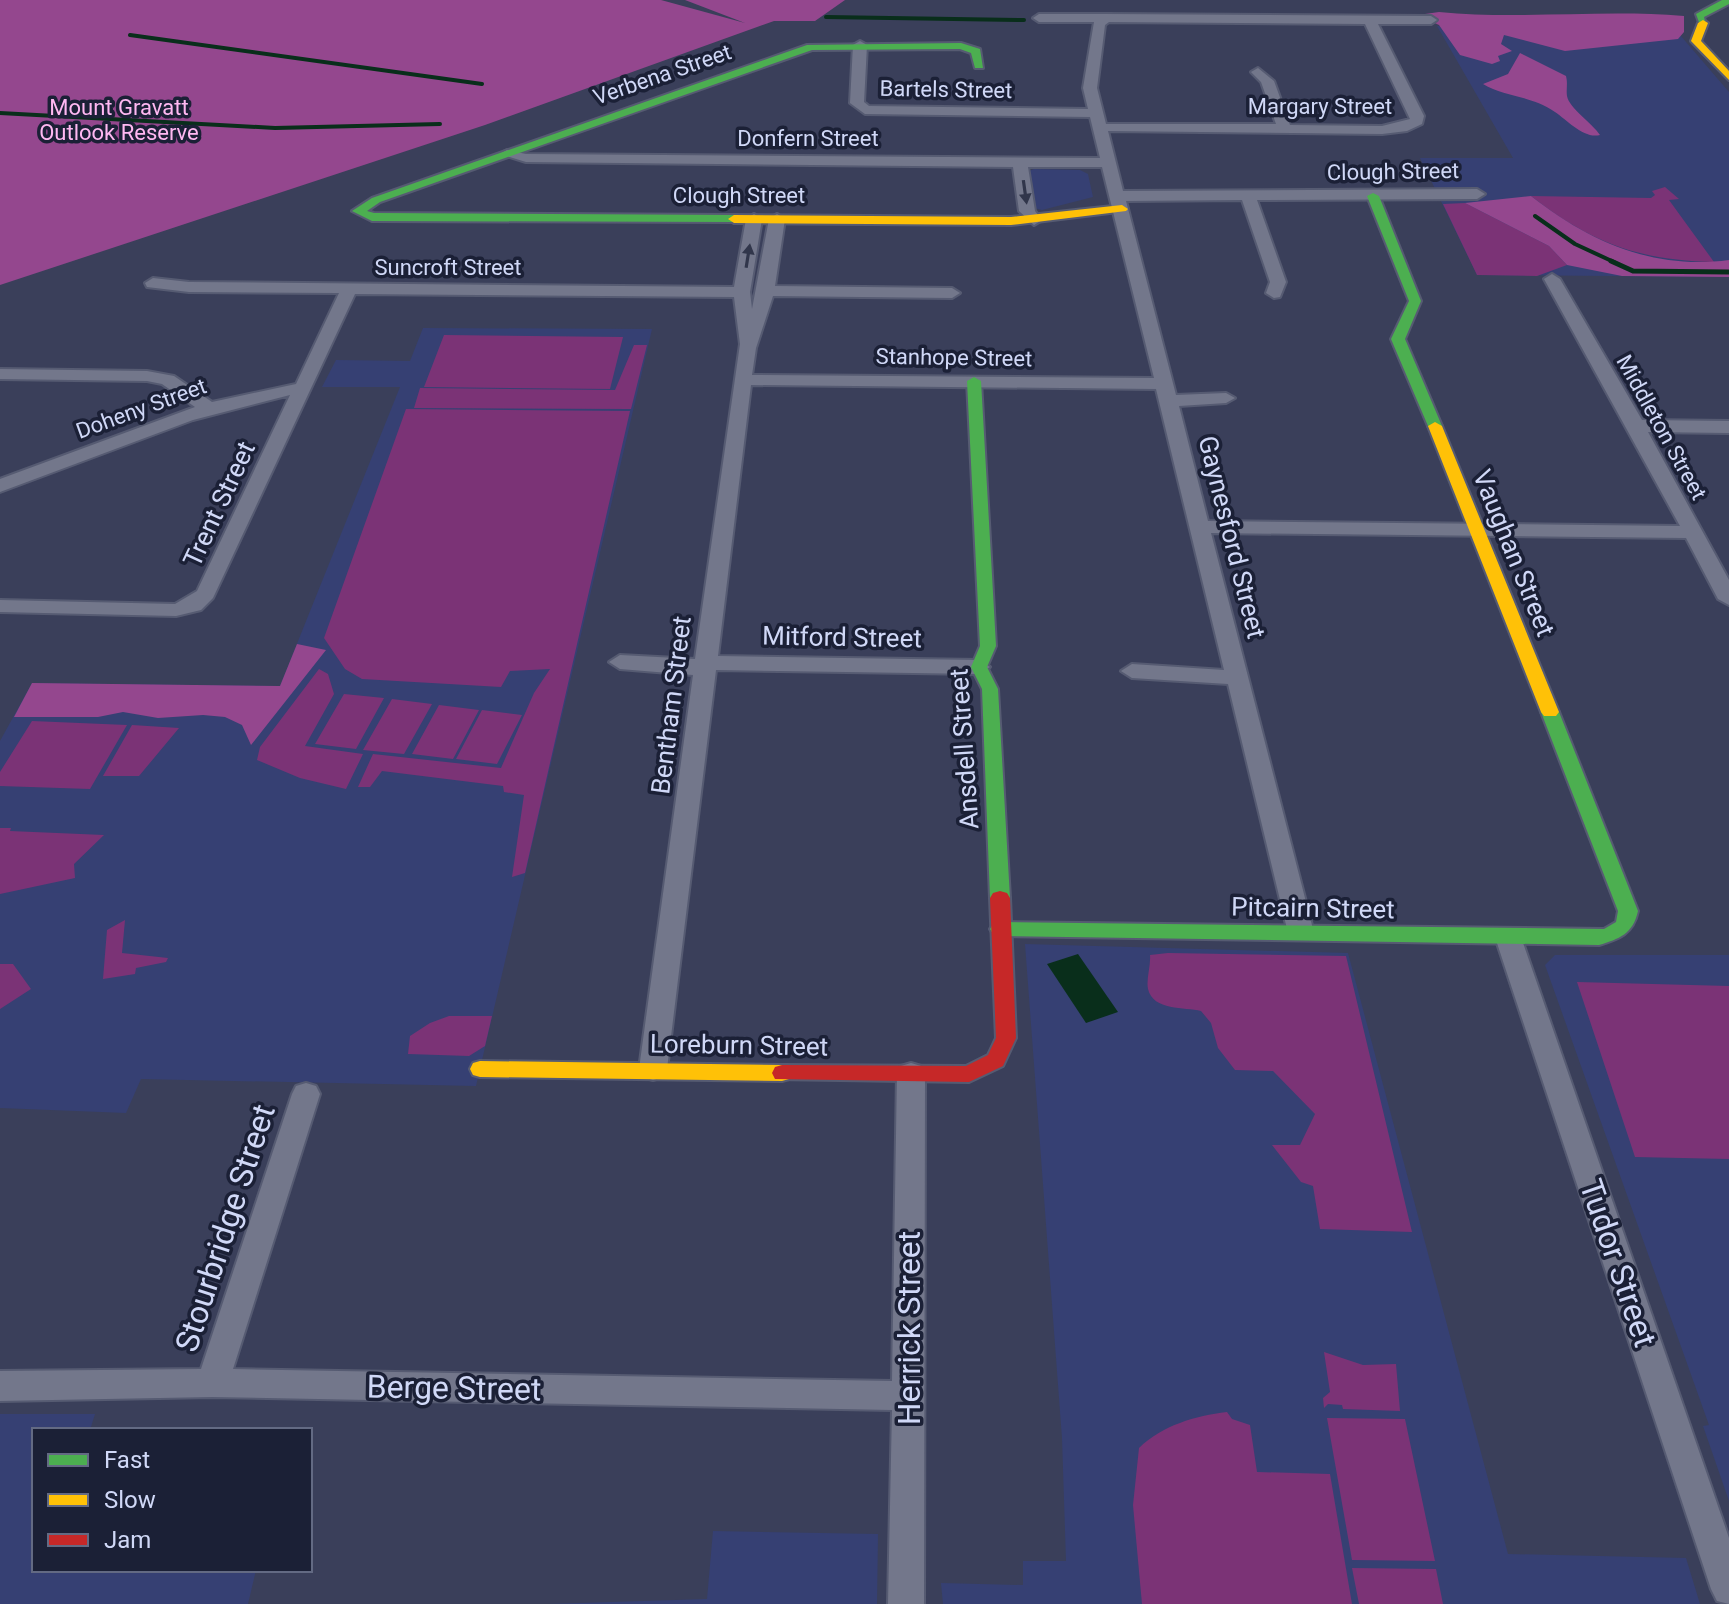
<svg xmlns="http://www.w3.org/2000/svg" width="1729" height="1604" font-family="Roboto,sans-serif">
	<rect width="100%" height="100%" fill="#3a3f5a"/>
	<path fill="#364073" d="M1437 26 1674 28 1729 92V277L1477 275 1420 158H1513Z
		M1034 169 1080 170 1088 174 1093 197 1042 210 1034 208 1029 171Z
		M423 328 652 329 476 1086 141 1079 126 1113 0 1108V741L32 683 280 686 400 387H322L336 360 410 361Z
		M1025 944 1348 953 1508 1554 1686 1558 1700 1604H943L941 1583 1023 1585V1561H1066L1062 1438Z
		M1555 955H1729V1501L1703 1426 1709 1425 1545 965Z
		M0 1414H95L90 1430H34V1570H256L248 1604H0Z
		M713 1531 878 1534 877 1604H548L707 1599Z"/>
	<path fill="#7b3376" d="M1665 187 1679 199 1669 200 1714 262C1637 260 1592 243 1531 196L1651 198 1655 195 1652 191Z
		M1465 203 1549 246 1567 265 1537 276 1477 275 1443 204Z
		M444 335 623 337 610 389 424 387Z
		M634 345H647L631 409 414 408 420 388 615 390Z
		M406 409 630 411 525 873 512 877 524 795 504 792 503 786 382 771 370 787H358L373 754 501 768 534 693 550 669 510 671 501 687 362 679 345 669 324 638Z
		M319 669 328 674 334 694 305 746 363 754 346 789 300 778 257 760 260 747Z
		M344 694 384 698 356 749 315 744Z
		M392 699 432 704 404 754 363 750Z
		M439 705 479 710 453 759 412 754Z
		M482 710 522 715 497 764 456 759Z
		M32 721 127 725 90 789 0 786V772Z
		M132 725 179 728 139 776H103Z
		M0 828H11L10 831 104 835 74 864 75 878 0 894Z
		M125 920 122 953 168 958 166 962 136 968 135 974 103 979 107 930Z
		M1168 953 1346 956 1412 1232 1320 1229 1313 1186 1301 1182 1272 1145H1300L1315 1114 1273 1071 1235 1070 1218 1048 1211 1023 1201 1011C1185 1007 1153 1011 1148 989 1146 979 1151 965 1150 955Z
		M0 964H13L31 989 0 1009Z
		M1577 982 1729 986V1159L1635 1157Z
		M449 1016H492L485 1046 469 1056 408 1054 410 1036 430 1023Z
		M1324 1352 1363 1365 1396 1364 1400 1411 1343 1409 1342 1405 1328 1404 1324 1408 1323 1398 1330 1392Z
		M1227 1412 1232 1419 1250 1425 1257 1472 1330 1474 1352 1604H1142L1133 1505 1139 1448C1163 1425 1195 1416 1227 1412Z
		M1327 1418 1405 1419 1435 1561 1352 1560Z
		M1352 1568 1436 1569 1443 1604H1359Z"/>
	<path fill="#94478e" d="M0 0H661L745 23 685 0H845L815 21H774L485 125 0 285Z
		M1439 12C1520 20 1602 9 1684 16V32L1678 39 1565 51 1504 35 1501 44 1512 51 1498 56 1500 61 1492 64 1460 55 1439 25 1418 15Z
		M1520 53 1566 76C1568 84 1566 89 1567 96 1569 108 1592 123 1600 135 1584 139 1568 121 1555 112 1530 95 1504 97 1483 84L1508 74Z
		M1531 196C1590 242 1653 270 1729 260V277L1622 276 1567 265 1549 246 1465 203Z
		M297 644 326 650 251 745 242 725 225 717 203 715 158 718 123 712 98 717H14L32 683 280 686Z"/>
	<path fill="#092e1b" d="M1078 954 1118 1012 1086 1023 1047 964Z"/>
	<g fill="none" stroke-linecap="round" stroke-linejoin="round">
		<path stroke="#092e1b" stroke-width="4" d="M826 17 1024 20
			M130 35 482 84
			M0 113 275 128 440 124
			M1535 216 1575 244 1616 263"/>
		<path stroke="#092e1b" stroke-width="5" d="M1611 261 1633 271 1729 272"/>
		<g stroke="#565b72" stroke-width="4">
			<path id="street" d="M1106 14 1431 16 1437 20 1431 24H1378L1424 116 1422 124 1407 131 1382 134 1108 131 1123 191 1477 189 1485 194 1477 199 1257 200 1286 282 1280 297 1274 298 1266 293 1270 282 1242 200 1126 201 1176 395 1226 393 1235 398 1226 403 1179 406 1208 521 1680 526 1544 279 1552 274 1560 279 1642 420 1729 421V433L1648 432 1729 580V605L1718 599 1686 538 1211 533 1314 933 1310 940H1292L1288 933 1228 684 1132 678 1121 671 1132 664 1224 670 1156 389 751 385 718 656 979 660 990 667 979 674 716 670 667 1069 663 1077 653 1080 643 1077 639 1069 693 675 620 669 609 662 620 655 695 659 740 344 734 297 355 294 213 598 201 610 176 616 0 612V600L175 604 197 591 290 395 193 420 0 492V479L195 407 162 384 147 381 0 379V369L147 371 174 376 212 402 296 384 339 293 189 292 147 287 145 283 153 278 189 282 734 287 746 219 754 214 762 219 750 292 752 309 769 219 777 214 785 219 775 286 952 288 960 293 952 298 773 296 756 348 752 375 1154 378 1102 167H1028L1035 211 1042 220 1034 225 1019 211 1013 167 526 162 500 154 507 150 526 154 1100 158 1090 117 865 114 850 103 853 45 860 41 867 45 864 102 869 106 1088 109 1083 88 1094 22H1039L1033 18 1039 14ZM1109 22 1365 24 1410 119 1382 126 1290 125 1274 81 1258 68 1251 72 1261 82 1276 124H1106L1097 88 1105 25Z
				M1508 928 1517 930 1521 937 1729 1538V1604L1717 1601 1711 1589 1495 937 1499 930Z
				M911 1063 921 1066 925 1074 924 1604H888L892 1410 212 1397 0 1401V1371L201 1369 292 1094 296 1086 306 1083 316 1086 320 1094 233 1369 892 1381 897 1074 901 1066Z"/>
		</g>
		<g stroke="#565b72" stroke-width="4">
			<path id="fast" d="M1722 0H1729V4L1704 17 1706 25H1700L1696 14Z
				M961 43 980 49 983 68H975L971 53 960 49 812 50 380 202 367 211 374 213 734 215 740 219 738 222 372 221 352 211 372 198 807 45Z
				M1373 193 1379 196 1421 301 1405 339 1442 426 1440 429H1430L1428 426 1391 339 1409 301 1367 196Z
				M974 377 981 381 996 646 987 667 998 689 1010 898 1007 903H993L990 898 982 689 971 667 980 646 967 381Z
				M1550 707 1559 712 1638 911C1633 934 1619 939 1599 945L1000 936 993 934 990 929 993 924 1000 922 1604 929 1616 922 1618 911 1541 712Z"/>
		</g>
		<g stroke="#565b72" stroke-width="4">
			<path id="slow" d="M1703 20 1708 23 1701 41 1729 71V80L1691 41 1698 23Z
				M1122 205 1128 209 1126 211 1011 225 734 223 728 219 734 215 1011 217Z
				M1435 422 1442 426 1559 712 1556 716H1544L1541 712 1428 426Z
				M480 1061 782 1065 789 1067 792 1073 789 1079 782 1081 480 1077 473 1075 470 1069 473 1063Z"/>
		</g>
		<g stroke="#565b72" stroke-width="4">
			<path id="jam" d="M1000 891 1007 893 1010 898 1016 1038 1003 1066 969 1082 775 1079 772 1073 775 1067 782 1065 966 1066 988 1055 996 1038 990 898 993 893Z"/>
		</g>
		<use href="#street" fill="#73778b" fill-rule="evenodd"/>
		<use href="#fast" fill="#4caf50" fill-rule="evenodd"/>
		<use href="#slow" fill="#ffc107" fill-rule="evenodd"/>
		<use href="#jam" fill="#c62828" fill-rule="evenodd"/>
	</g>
	<defs><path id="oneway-solid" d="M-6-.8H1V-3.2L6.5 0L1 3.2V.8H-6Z" transform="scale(2)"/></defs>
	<g fill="#31364b">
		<use href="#oneway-solid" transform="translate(1025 192) rotate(82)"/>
		<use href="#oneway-solid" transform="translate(748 256) rotate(-81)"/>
	</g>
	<g text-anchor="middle" stroke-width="7" stroke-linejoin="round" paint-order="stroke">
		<g font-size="22" fill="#d0d8f7" stroke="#1b2036">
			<text transform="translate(662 74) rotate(-19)" y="8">Verbena Street</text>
			<text transform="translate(946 89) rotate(1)" y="8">Bartels Street</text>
			<text x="1320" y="114">Margary Street</text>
			<text x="808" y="146">Donfern Street</text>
			<text transform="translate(1393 171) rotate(-1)" y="8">Clough Street</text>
			<text x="739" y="203">Clough Street</text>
			<text x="448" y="275">Suncroft Street</text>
			<text transform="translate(954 357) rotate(1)" y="8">Stanhope Street</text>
			<text transform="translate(141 408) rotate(-20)" y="8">Doheny Street</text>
			<text transform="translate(1662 427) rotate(61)" y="8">Middleton Street</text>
		</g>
		<g font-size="22" fill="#ffb8f2" stroke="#1b2036">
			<text x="119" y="115">Mount Gravatt<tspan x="119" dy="25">Outlook Reserve</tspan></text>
		</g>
		<g font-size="26" fill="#d0d8f7" stroke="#1b2036">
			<text transform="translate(219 504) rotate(-65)" y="9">Trent Street</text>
			<text transform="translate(1232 537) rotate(76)" y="9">Gaynesford Street</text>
			<text transform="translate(1514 553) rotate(68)" y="9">Vaughan Street</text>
			<text transform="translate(842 637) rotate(1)" y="9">Mitford Street</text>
			<text transform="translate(671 705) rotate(-83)" y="9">Bentham Street</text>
			<text transform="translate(964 749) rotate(-94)" y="9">Ansdell Street</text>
			<text transform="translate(1313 908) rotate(1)" y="9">Pitcairn Street</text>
			<text transform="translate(739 1045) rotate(1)" y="9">Loreburn Street</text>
		</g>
		<g font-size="32" fill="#d0d8f7" stroke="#1b2036">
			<text transform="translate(225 1228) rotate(-72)" y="11">Stourbridge Street</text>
			<text transform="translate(1618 1263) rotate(71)" y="11">Tudor Street</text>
			<text transform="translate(909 1328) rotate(-90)" y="11">Herrick Street</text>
			<text transform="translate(454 1388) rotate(1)" y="11">Berge Street</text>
		</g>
	</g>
	<rect x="32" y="1428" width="280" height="144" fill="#1b2036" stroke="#636a83" stroke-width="2"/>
	<rect x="48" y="1454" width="40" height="12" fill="#4caf50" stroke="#636a83" stroke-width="2"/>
	<text x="104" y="1468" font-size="24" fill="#d0d8f7">Fast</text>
	<rect x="48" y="1494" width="40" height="12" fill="#ffc107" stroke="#636a83" stroke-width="2"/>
	<text x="104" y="1508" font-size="24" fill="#d0d8f7">Slow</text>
	<rect x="48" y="1534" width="40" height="12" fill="#c62828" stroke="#636a83" stroke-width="2"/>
	<text x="104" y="1548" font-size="24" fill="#d0d8f7">Jam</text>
</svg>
